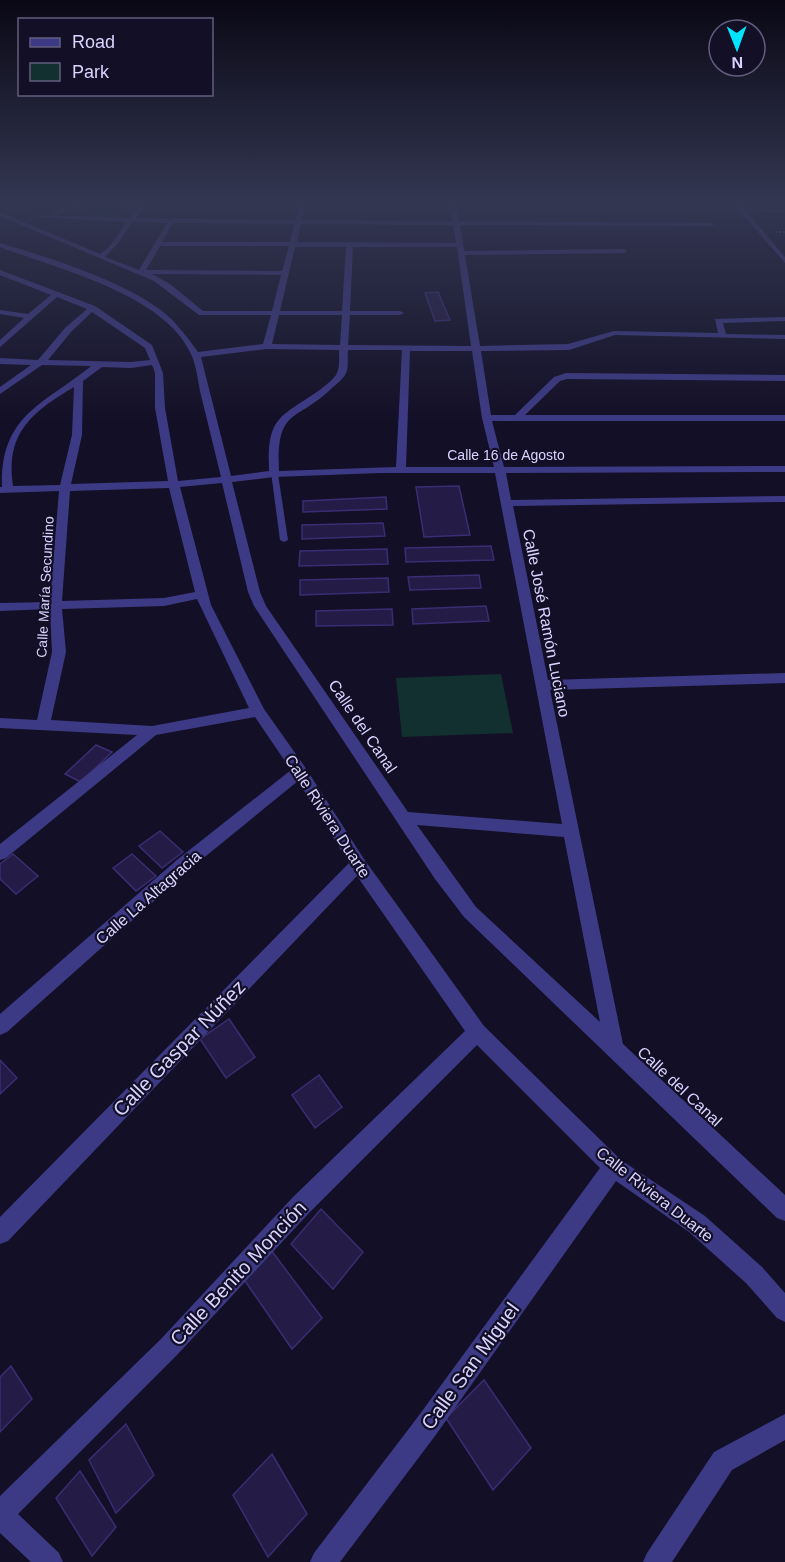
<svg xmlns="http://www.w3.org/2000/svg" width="785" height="1562" font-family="Helvetica,sans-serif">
	<rect width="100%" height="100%" fill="#130f26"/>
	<path fill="#12302f" d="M102 204H126L116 218H91Z
		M501 674 513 733 402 737 396 678Z"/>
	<path fill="#241b47" stroke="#3b2d73" stroke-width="1.5" d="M438 292 450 320 435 321 425 293Z
		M459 486 470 535 424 537 416 487Z
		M386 497 387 509 303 512V501Z
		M383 523 385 536 302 539V525Z
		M491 546 494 560 406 562 405 548Z
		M387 549 388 564 299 566 300 551Z
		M479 575 481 588 410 590 408 577Z
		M388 578 389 592 300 595V580Z
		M486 606 489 621 413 624 412 609Z
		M392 609 393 625 316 626V611Z
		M96 745 112 752 81 782 65 774Z
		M160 831 183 852 162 868 139 846Z
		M13 854 38 876 16 894 0 879V864Z
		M132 854 156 876 136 891 113 868Z
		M229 1019 255 1057 226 1078 200 1039Z
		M0 1060 17 1078 0 1094Z
		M319 1075 342 1107 315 1128 292 1095Z
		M321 1209 363 1252 333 1289 291 1244Z
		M271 1250 322 1318 292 1349 243 1278Z
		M11 1366 32 1399 0 1432V1377Z
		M484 1380 531 1448 493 1490 446 1418Z
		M126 1424 154 1475 116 1513 89 1460Z
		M272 1454 307 1514 268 1557 233 1495Z
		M80 1471 116 1527 92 1556 56 1498Z"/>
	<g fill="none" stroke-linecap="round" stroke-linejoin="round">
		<path stroke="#2fb8b0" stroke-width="1.5" stroke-dasharray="1.5 2" stroke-linecap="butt" d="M758 211H785
			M776 232H785"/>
		<path fill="#3d3a85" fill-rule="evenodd" d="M271 472 278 474 288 540 284 542 280 540Z"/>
		<path fill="#3d3a85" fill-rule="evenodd" d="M105 203H147L136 218 295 220 300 203H306L302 220 453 221 450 203H456L459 221 712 223 714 226 460 225 464 251 624 249 627 251 624 253 465 255 480 346 568 344 614 331 718 333 715 319 785 317V321L723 323 726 334 785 335V339L615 335 569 350 481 351 491 415H515L554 377 566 373 785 375V381L567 379 560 381 525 415H785V421H492L504 467 785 466V472L506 473 511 500 785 496V502L513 506 548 680 785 673V683L550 690 623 1044 785 1195V1221L777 1218 464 917 435 879 254 606 248 592 222 483 180 487 211 605 264 709 305 767 364 859 484 1026 621 1160 705 1216 762 1267 785 1293V1322L777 1318 746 1283 689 1232 616 1181 435 1436 340 1562H310L314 1553 417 1418 600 1168 477 1045 309 1213 177 1355 18 1514 59 1553 63 1562H31L0 1533V1496L161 1339 293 1197 465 1031 357 876 8 1241 0 1244V1217L349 863 298 781 190 869 7 1032 0 1035V1014L178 859 291 770 255 717 156 735 6 858 0 860V844L137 735 0 728V718L37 720 52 652 50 609 0 611V603L50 602 59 491 0 493V487H2C0 414 45 404 91 366L42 365 0 394V387L31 365 0 364V358L38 360 65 328 87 309 57 297 0 347V340L24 318 0 314V310L28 314 51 295 0 275V270L95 306 152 345 163 373 165 408 178 481 221 477C214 448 207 420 200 391 198 380 196 366 192 356 166 294 57 269 0 247V243C48 257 123 281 162 311 177 323 187 337 198 352L263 344 271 315H199L154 281 0 216V212L2 213 100 254 109 247 127 222 35 217 38 215 129 218 138 206ZM133 222 167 223 139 270 105 257 119 242ZM173 223 294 224 290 242H162ZM301 224 453 225 456 243 297 242ZM160 246H289L282 271 146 270ZM295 247H346L342 311H280ZM353 247H457L471 346 348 345 350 315H400L404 313 400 311H350ZM152 274 281 275 272 311H203L170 284ZM92 312 145 348 150 360 131 362 48 360 71 332ZM279 315H342L340 345 272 344ZM267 349 339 350C339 356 340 367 337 373 335 378 326 385 321 389 280 418 267 415 269 471L231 476 201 357ZM348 350H402L396 467 279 471C276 406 297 423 333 387 337 384 344 378 346 373 349 367 347 356 348 350ZM410 351H472L482 418 494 467H406ZM152 365 155 373V408L168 481 71 484 82 435 83 381 102 367 131 368ZM74 387 72 435 60 485 13 486C5 433 32 412 74 387ZM380 473H495L562 824 408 812 266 606 260 592 232 482 274 477ZM169 488 195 592 164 598 62 601 70 491ZM197 599 249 708 152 726 51 720 66 652 62 609 164 606ZM417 825 564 837 600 1022 476 907Z
			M733 203H739L785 257V263Z
			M78 205 80 208 54 215 51 213Z
			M785 1414V1440L732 1470 672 1562H643L647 1553 714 1452Z"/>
	</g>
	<linearGradient id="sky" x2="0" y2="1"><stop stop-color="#0a0815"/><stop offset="0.48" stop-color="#333752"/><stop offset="1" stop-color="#333752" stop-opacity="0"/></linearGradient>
	<rect width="785" height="422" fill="url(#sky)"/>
	<g text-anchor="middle" stroke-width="4.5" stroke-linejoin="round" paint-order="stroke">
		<g font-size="14" fill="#d9d4ff" stroke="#130f26">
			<text x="506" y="460">Calle 16 de Agosto</text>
			<text transform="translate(45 587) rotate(-87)" y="5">Calle María Secundino</text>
		</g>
		<g font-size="16" fill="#d9d4ff" stroke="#130f26">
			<text transform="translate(547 623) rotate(79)" y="6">Calle José Ramón Luciano</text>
			<text transform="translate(363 726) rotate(56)" y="6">Calle del Canal</text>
			<text transform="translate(328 816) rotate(57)" y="6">Calle Riviera Duarte</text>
			<text transform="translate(148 897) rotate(-41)" y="6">Calle La Altagracia</text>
			<text transform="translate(680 1086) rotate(43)" y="6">Calle del Canal</text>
			<text transform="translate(655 1194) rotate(38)" y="6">Calle Riviera Duarte</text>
		</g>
		<g font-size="20" fill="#d9d4ff" stroke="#130f26">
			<text transform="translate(179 1048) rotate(-46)" y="7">Calle Gaspar Núñez</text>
			<text transform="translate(238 1273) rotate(-47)" y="7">Calle Benito Monción</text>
			<text transform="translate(470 1366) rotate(-54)" y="7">Calle San Miguel</text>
		</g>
	</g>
	<rect x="18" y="18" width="195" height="78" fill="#130f26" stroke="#625e7d" stroke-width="1.5"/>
	<rect x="30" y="38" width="30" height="9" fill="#3d3a85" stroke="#625e7d" stroke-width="1.5"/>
	<text x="72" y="48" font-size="18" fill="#d9d4ff">Road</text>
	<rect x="30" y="63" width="30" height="18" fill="#12302f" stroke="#625e7d" stroke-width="1.5"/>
	<text x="72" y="78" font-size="18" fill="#d9d4ff">Park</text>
	<g transform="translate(737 48) rotate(179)"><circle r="28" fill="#130f26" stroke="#625e7d" stroke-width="1.5"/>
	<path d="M0-4.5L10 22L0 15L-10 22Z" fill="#00e5ff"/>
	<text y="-9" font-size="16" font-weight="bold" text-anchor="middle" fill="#d9d4ff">N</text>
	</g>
</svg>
